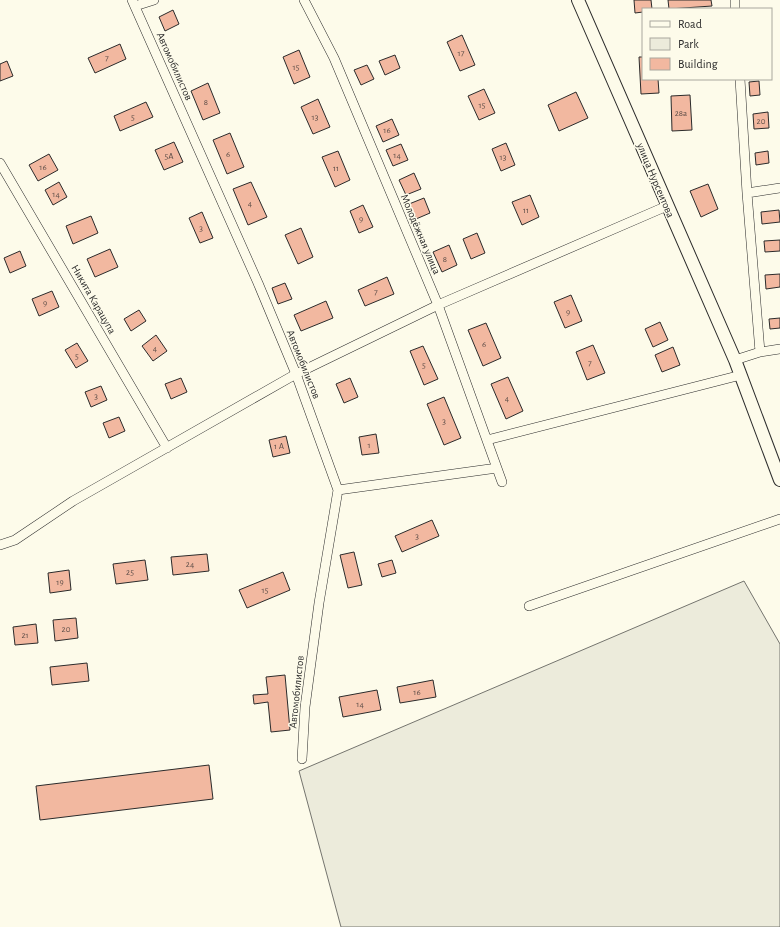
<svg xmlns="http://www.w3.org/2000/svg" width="780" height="927" font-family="'Alegreya Sans',sans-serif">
	<rect width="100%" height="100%" fill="#fdfbea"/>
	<path fill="#ecebdb" stroke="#74746e" d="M744 581 780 644V927H341L299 771Z"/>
	<path fill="#f2b8a0" stroke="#2b2b2b" d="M634 0H651L652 9H643V12L635 13Z
		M668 0H711L712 6 669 9Z
		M173 10 179 24 165 31 159 17Z
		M462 35 475 65 460 71 447 42Z
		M120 44 126 59 95 73 88 58Z
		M299 50 310 77 294 84 283 57Z
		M395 55 400 68 385 75 379 61Z
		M639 57H643V79H658L659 93 641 94Z
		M7 61 13 76 0 81V64Z
		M367 65 374 79 361 85 354 70Z
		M759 81 760 95 750 96 749 82Z
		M208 83 220 113 203 120 191 91Z
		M484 89 495 113 479 120 468 96Z
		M576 92 588 118 559 131 548 105Z
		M690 95 692 130 672 131 671 96Z
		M318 99 330 127 313 134 301 107Z
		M146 102 153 117 120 131 114 116Z
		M768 112 769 128 754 129 753 114Z
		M392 119 399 135 383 142 376 126Z
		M230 133 244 167 227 174 213 140Z
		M174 142 183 162 164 170 155 150Z
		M506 143 515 165 501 171 492 149Z
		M401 144 408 160 393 166 386 150Z
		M338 151 350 180 335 187 322 157Z
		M768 151 769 163 756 165 755 153Z
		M49 154 58 170 38 181 29 165Z
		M414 173 421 189 406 195 399 180Z
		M59 182 67 197 53 205 45 190Z
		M251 182 267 217 248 225 233 189Z
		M708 184 718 209 701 217 690 191Z
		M530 195 539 217 522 225 512 202Z
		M424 198 430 213 416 219 409 204Z
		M363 205 373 227 359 233 350 211Z
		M779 210 780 222 762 224 761 212Z
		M202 212 213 238 200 243 189 218Z
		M91 216 98 233 73 244 66 226Z
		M301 228 313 257 298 264 285 235Z
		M477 233 485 253 471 259 463 239Z
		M780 240V251L765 252 764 241Z
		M449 245 457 265 442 272 433 252Z
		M110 249 118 267 95 277 87 259Z
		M20 251 26 266 10 273 4 258Z
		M780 274V287L766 289 765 275Z
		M387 277 394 294 365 306 358 290Z
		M285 283 292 299 278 304 272 288Z
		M52 291 59 307 39 316 32 299Z
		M571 295 582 321 565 328 554 302Z
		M326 301 333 318 301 331 294 315Z
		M139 310 146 321 131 331 124 319Z
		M780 318V328L770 329 769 319Z
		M660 322 668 340 653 347 645 329Z
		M486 323 501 358 483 366 468 330Z
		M156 335 167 351 153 361 142 346Z
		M77 343 88 361 76 368 65 350Z
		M593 345 605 373 587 380 576 352Z
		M423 346 438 379 424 385 410 351Z
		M673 347 680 365 662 372 655 355Z
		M508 377 523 411 506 419 491 384Z
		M181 378 187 392 171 399 165 384Z
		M350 378 358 397 344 403 336 384Z
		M101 386 107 400 91 407 85 392Z
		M444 397 461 438 444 445 427 404Z
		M119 417 125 431 109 438 103 423Z
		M376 434 379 453 362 455 359 437Z
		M286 436 290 453 273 457 269 440Z
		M432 520 439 536 402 552 395 536Z
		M354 552 362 585 348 588 340 555Z
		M207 554 209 571 173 575 171 557Z
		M145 560 148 580 116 584 113 564Z
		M392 560 396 573 382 577 378 564Z
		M69 570 71 590 50 593 48 573Z
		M283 572 290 590 247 608 239 590Z
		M76 618 78 638 55 641 53 620Z
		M36 624 38 643 15 645 13 627Z
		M87 663 89 681 52 685 50 667Z
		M285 675 290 730 271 732 268 702 254 704 253 695 268 694 266 677Z
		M433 680 436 697 400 703 397 687Z
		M377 690 381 710 343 717 339 697Z
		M209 765 213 799 40 820 36 786Z"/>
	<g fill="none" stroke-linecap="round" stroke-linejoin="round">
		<g stroke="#2b2b2b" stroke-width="10">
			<path id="minor" d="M132 0 258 283 296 374 338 490 319 603 305 707 302 759
				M304 0 334 58 438 305 502 482
				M735 0V9
				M135 6 154 0
				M0 163 167 448
				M747 193 780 188
				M760 352 780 349
				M735 360 760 352 747 193 740 79
				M487 440 741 375
				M338 490 497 468
				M0 545 15 540 73 501 296 374 438 305 667 206
				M529 606 780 519"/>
		</g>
		<g stroke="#2b2b2b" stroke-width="14">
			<path id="secondary" d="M578 0 735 360 780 480"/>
		</g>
		<use href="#minor" stroke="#fdfbea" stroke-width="9"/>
		<use href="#secondary" stroke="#fdfbea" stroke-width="12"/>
	</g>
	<g text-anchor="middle" stroke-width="3" stroke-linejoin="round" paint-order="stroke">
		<g font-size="9" fill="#5d4e48">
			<text x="461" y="56">17</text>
			<text x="107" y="61">7</text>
			<text x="296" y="70">15</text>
			<text x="206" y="105">8</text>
			<text x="482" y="108">15</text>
			<text x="681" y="116">28а</text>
			<text x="133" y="120">5</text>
			<text x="315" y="120">13</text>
			<text x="761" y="124">20</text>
			<text x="387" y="133">16</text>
			<text x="228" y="157">6</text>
			<text x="397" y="158">14</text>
			<text x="169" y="159">5А</text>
			<text x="503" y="160">13</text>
			<text x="43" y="170">16</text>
			<text x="336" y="171">11</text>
			<text x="56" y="197">14</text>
			<text x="250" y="206">4</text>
			<text x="526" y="213">11</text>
			<text x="361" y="222">9</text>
			<text x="201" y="231">3</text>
			<text x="445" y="262">8</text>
			<text x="376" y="295">7</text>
			<text x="45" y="306">9</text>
			<text x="568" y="315">9</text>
			<text x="484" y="347">6</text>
			<text x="155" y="351">4</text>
			<text x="77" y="359">5</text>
			<text x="590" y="366">7</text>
			<text x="424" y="368">5</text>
			<text x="96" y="399">3</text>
			<text x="507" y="401">4</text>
			<text x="444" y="424">3</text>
			<text x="369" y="448">1</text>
			<text x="279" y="449">1 А</text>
			<text x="417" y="539">3</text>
			<text x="190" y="567">24</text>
			<text x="130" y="575">25</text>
			<text x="60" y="585">19</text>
			<text x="265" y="593">15</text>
			<text x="66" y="632">20</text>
			<text x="25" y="638">21</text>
			<text x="417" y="695">16</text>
			<text x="360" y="707">14</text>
		</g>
		<g font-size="11" fill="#2b2b2b" stroke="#fdfbea">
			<text transform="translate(175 66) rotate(66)" y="4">Автомобилистов</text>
			<text transform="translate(656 180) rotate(67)" y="4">улица Нурсеитова</text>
			<text transform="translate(421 234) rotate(67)" y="4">Молодёжная улица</text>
			<text transform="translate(94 299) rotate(60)" y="4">Никита Карацупа</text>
			<text transform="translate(304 364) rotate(68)" y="4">Автомобилистов</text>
			<text transform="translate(296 692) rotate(-84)" y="4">Автомобилистов</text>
		</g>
	</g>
	<rect x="642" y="8" width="130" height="72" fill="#fdfbea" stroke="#a9a89e"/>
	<rect x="650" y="21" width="20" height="6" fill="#fdfbea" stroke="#a9a89e"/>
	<text x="678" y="28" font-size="12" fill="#2b2b2b">Road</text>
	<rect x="650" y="38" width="20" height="12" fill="#ecebdb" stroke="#a9a89e"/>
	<text x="678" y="48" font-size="12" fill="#2b2b2b">Park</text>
	<rect x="650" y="58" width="20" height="12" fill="#f2b8a0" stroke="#a9a89e"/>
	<text x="678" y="68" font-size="12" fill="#2b2b2b">Building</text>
</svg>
